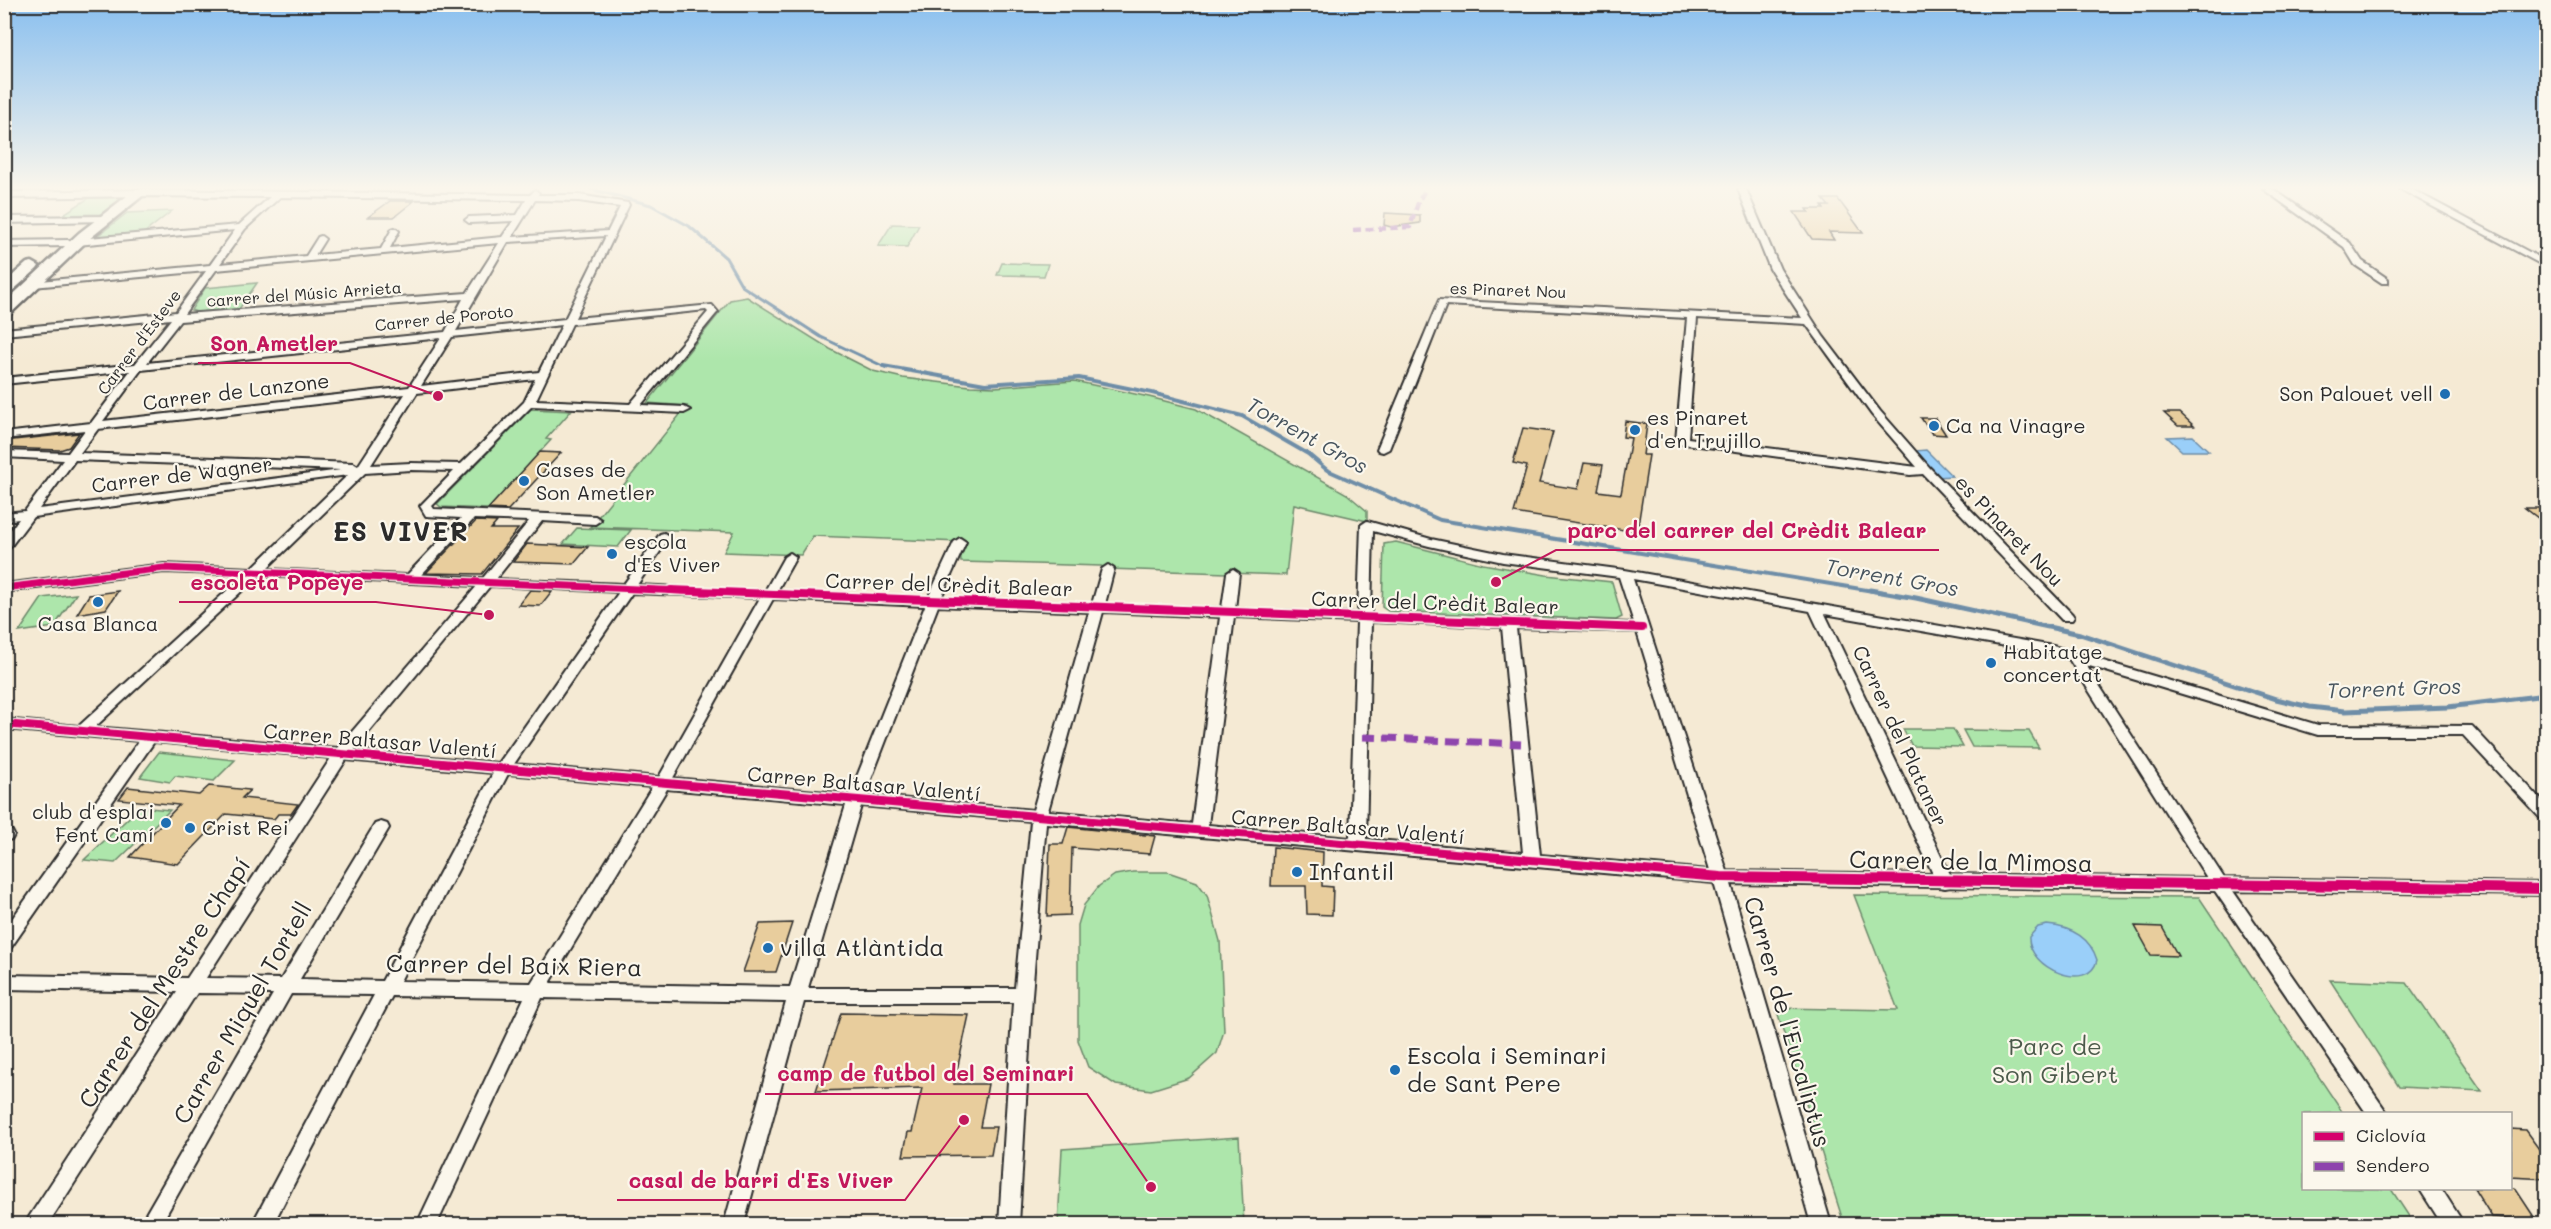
<svg xmlns="http://www.w3.org/2000/svg" width="2551" height="1229" font-family="Mali,sans-serif">
	<rect width="100%" height="100%" fill="#f5ead4"/>
	<filter id="ink" filterUnits="userSpaceOnUse"><feTurbulence type="fractalNoise" baseFrequency=".0167" numOctaves="2"/><feDisplacementMap in="SourceGraphic" scale="12" xChannelSelector="R" yChannelSelector="G"/><feConvolveMatrix kernelMatrix="1 2 1 2 8 2 1 2 1" color-interpolation-filters="sRGB"/></filter>
	<g filter="url(#ink)">
		<path fill="#ade6ab" stroke="#6c886b" stroke-width="1.5" d="M124 197 101 214 62 215 89 198Z
			M172 211 144 233 95 238 127 213Z
			M892 224 919 225 907 247 878 246Z
			M1002 263 1048 264 1044 276 997 275Z
			M257 283 239 309 199 313 191 310 205 288Z
			M747 297 830 349 873 371 903 378 970 386 995 387 1074 381 1149 397 1196 409 1347 494 1367 511V521L1294 504 1286 575 1108 569 1101 566 961 562 960 542 813 536 801 555 724 552 734 532 590 527 687 406 647 403 730 300Z
			M531 409 571 411 546 439 551 440 488 509 441 507 437 504Z
			M577 528 631 530 618 547 563 544Z
			M1396 542 1483 564 1546 575 1612 582 1622 617 1616 620 1388 611 1382 607 1384 544Z
			M76 594 54 627 19 632 42 598Z
			M1903 729H1953L1963 747 1912 746Z
			M1963 730 2029 731 2039 748 1972 747Z
			M159 752 235 760 214 781 175 776 170 782 140 777Z
			M140 807 170 810 115 863 84 860Z
			M1133 872H1168L1197 882 1207 895 1220 941 1224 1031 1217 1053 1189 1078 1151 1090 1116 1085 1088 1067 1078 1040V925L1084 905 1099 886 1115 875Z
			M1854 895 2199 897 2343 1113 2304 1114V1188L2391 1189 2414 1224H1844L1776 1008 1898 1010Z
			M2330 980 2407 983 2482 1091 2399 1087Z
			M1239 1137 1244 1224H1058L1062 1149Z"/>
		<path fill="#9acff9" stroke="#6e8da7" stroke-width="1.5" d="M2193 436 2209 451H2182L2167 437Z
			M1926 450 1952 476 1937 477 1914 451Z
			M2047 925C2070 927 2090 937 2097 960 2089 994 2027 968 2029 937L2038 927Z"/>
		<g fill="none" stroke-linecap="round" stroke-linejoin="round">
			<path stroke="#6e8da7" stroke-width="3" d="M591 189 651 205 689 226 726 258 742 286 821 337 887 368"/>
			<path stroke="#6e8da7" stroke-width="4" d="M883 366 985 384 1079 378 1152 393 1242 416 1308 454 1327 470 1440 520 1879 592"/>
			<path stroke="#6e8da7" stroke-width="5" d="M1870 590 1916 598 2080 634 2276 699 2310 707 2345 711 2448 707 2546 695"/>
		</g>
		<path fill="#e8cd9d" stroke="#2b2b2b" stroke-width="1.5" d="M1823 199H1838L1863 233 1829 232 1834 240 1812 239 1794 212H1809L1807 209H1824L1822 206H1829Z
			M390 201H414L394 217H368Z
			M1385 213 1420 215V223L1391 227 1384 225Z
			M2164 413H2180L2194 426H2178Z
			M1921 418H1935L1946 435 1932 434Z
			M1625 421 1647 424 1643 455H1649L1637 532 1514 513 1527 466 1513 463 1523 428 1553 432 1539 483 1578 489 1584 463 1603 465 1598 491 1621 494 1631 438 1623 437Z
			M79 433 69 447 60 450 4 448V441Z
			M540 452 561 453 508 510 488 509Z
			M2525 508H2547V525Z
			M476 521 497 522 491 529H518L482 574 426 573Z
			M527 544 588 547 574 564 513 562Z
			M530 590 552 591 540 606 518 605Z
			M118 591 106 609 77 614 89 595Z
			M209 786 250 790 242 798 298 804 291 814H278L274 819 226 814 178 864 130 857 179 805 119 799 128 787 199 795Z
			M1068 827 1155 836 1150 854 1072 848 1070 915 1047 916 1050 844H1063Z
			M1273 847 1323 852 1322 886 1333 887 1332 915 1307 914 1306 886H1271Z
			M792 923 776 972H743L760 924Z
			M2135 926 2162 927 2178 956 2151 955Z
			M841 1013 969 1015 954 1084H988L980 1127H996L991 1155 903 1156 908 1132H912L922 1088 816 1091Z
			M2511 1129 2525 1130 2547 1160V1179L2511 1177Z
			M2474 1188H2515L2536 1220 2492 1217Z"/>
		<g fill="none" stroke-linecap="round" stroke-linejoin="round">
			<g stroke="#2b2b2b" stroke-width="4">
				<path id="street" d="M1738 189H1746L1780 269 1823 336 1880 411 1930 468 2072 614 2074 617 2072 620H2062L1923 474 1910 475 1678 443 1676 441 1687 318 1446 305 1389 449 1383 452 1379 451 1377 449 1439 300 1802 318 1770 269ZM1697 318 1806 324 1872 415 1917 467 1688 438Z
					M2263 189H2273L2350 243 2362 261 2388 279V283H2382L2355 265 2344 247Z
					M2400 189H2411L2546 261V267Z
					M140 190 530 195 535 190 539 193 538 195H579L628 203 629 205 575 318 712 305 718 312 716 314 641 405 684 407 690 410 684 413 532 406 432 506 434 509 595 516 601 520 595 524 542 521 496 579 624 584 660 534 664 533 670 537 637 585 765 591 784 557 790 553 796 557 777 591 928 598 954 542 960 538 966 542 941 598 1092 604 1102 569 1108 565 1114 569 1105 604 1222 608 1227 573 1233 569 1239 573 1235 609 1358 613 1361 525 1367 521 1431 539 1503 554 1625 570 2053 646 2318 725 2472 726 2546 805V820L2540 818 2463 735H2318L2086 665 2224 878 2546 883V895L2233 891 2388 1114H2367L2215 891 1950 887 1945 888 1939 887 1731 884 1831 1224H1811L1714 883 1046 823 1032 995 1019 1224H999L1013 1002H804L744 1224H724L786 1002 542 998 437 1224H417L524 998 392 996 273 1224H252L374 995 291 994 161 1224H140L273 994 197 993 48 1224H26L29 1217 177 992 4 989V975L187 978 331 758 154 742 10 949 4 951V930L139 741 4 729V719L79 726 244 575 164 572 4 592V584L164 564 252 568 348 475 33 517 8 550 4 551V538L19 519 4 521V513L25 511 63 460 4 457V451L68 453 85 430 4 439V433L91 423 130 371 4 384V378L135 364 171 319 4 335V329L176 312 206 271 33 287 28 284 30 282 210 265 235 230 77 245 73 242 77 239 239 225 270 197 140 196 4 198V192ZM280 197 526 200 517 215 469 217 465 220 469 223 513 221 502 237 390 248 399 231 395 228 392 229 381 249 315 255 325 239 321 236 318 237 306 256 220 264 245 229ZM535 200 579 201 620 207 608 231 512 237ZM606 236 565 319 456 331 508 242ZM499 243 467 293 184 314 216 270ZM463 299 445 332 147 363 180 321ZM706 310 708 312 630 404 536 400 572 324ZM562 325 539 372 421 386 452 337ZM441 338 409 387 103 421 141 370ZM535 379 524 402 461 464 411 463 371 465 417 393ZM405 394 358 466 353 463 80 453 98 429ZM75 460 341 470 39 509ZM411 470 454 471 420 506 426 516 461 518 407 575 266 569 365 473ZM474 519 529 521 483 578 421 575ZM1373 531 1429 546 1503 562 1619 577 1634 623 1371 614ZM258 576 477 586 338 748 95 727ZM1633 579 1810 611 1933 874 1727 871ZM490 586 619 592 499 763 354 750ZM632 593 760 598 659 777 514 764ZM773 599 925 606 850 794 673 778ZM938 606 1089 612 1033 810 865 795ZM1103 612 1220 617 1192 824 1048 811ZM1825 614 2051 654 2069 659 2207 878 1950 874ZM1234 617 1357 622 1350 838 1208 825ZM1371 622 1502 627 1523 853 1366 839ZM1516 628 1637 632 1710 870 1540 855ZM346 760 493 773 382 981 300 979 389 828 387 824 381 822 375 824 281 979 206 978ZM508 774 652 787 531 983 400 981ZM667 789 846 805 790 987 550 983ZM861 806 1031 821 1015 988H808Z
					M109 216V220L106 221 4 223V217Z
					M4 241 68 240 72 243 68 246 4 247Z
					M4 829 12 831 14 835 12 839 4 841Z
					M2419 1188H2441L2464 1224H2442Z"/>
			</g>
			<g stroke="#2b2b2b" stroke-width="5">
				<path id="primary" d="M136 189H151L89 239 9 315 4 316V303L79 233Z
					M32 262 39 266 37 269 9 294 4 295V283L27 263Z"/>
			</g>
			<use href="#street" fill="#fbf7ec" fill-rule="evenodd"/>
			<use href="#primary" fill="#fbf7ec" fill-rule="evenodd"/>
			<path stroke="#8e44ad" stroke-width="4.5" stroke-dasharray="8 4.5" stroke-linecap="butt" d="M1353 230 1410 227 1419 200 1426 189"/>
			<path stroke="#8e44ad" stroke-width="7" stroke-dasharray="14 7" stroke-linecap="butt" d="M1363 737 1521 744"/>
			<g stroke="#fbf7ec" stroke-width="10">
				<path id="cycleway-far2" d="M4 588 164 568 705 592"/>
			</g>
			<g stroke="#fbf7ec" stroke-width="12">
				<path id="cycleway-far1" d="M671 590 1642 628
					M4 724 1689 874"/>
			</g>
			<g stroke="#fbf7ec" stroke-width="14">
				<path id="cycleway" d="M1672 873 1721 877 2546 889"/>
			</g>
			<use href="#cycleway-far2" stroke="#d6006c" stroke-width="7"/>
			<use href="#cycleway-far1" stroke="#d6006c" stroke-width="8"/>
			<use href="#cycleway" stroke="#d6006c" stroke-width="10"/>
		</g>
	</g>
	<linearGradient id="sky" x2="0" y2="1"><stop stop-color="#89bfef"/><stop offset="0.52" stop-color="#faf6ec"/><stop offset="1" stop-color="#faf6ec" stop-opacity="0"/></linearGradient>
	<rect width="2551" height="361" fill="url(#sky)"/>
	<g fill="#1f6fb2" stroke="#fbf7ec" stroke-width="2">
		<circle cx="2445" cy="394" r="6"/>
		<circle cx="1934" cy="426" r="6"/>
		<circle cx="1635" cy="430" r="6"/>
		<circle cx="524" cy="481" r="6"/>
		<circle cx="612" cy="554" r="6"/>
		<circle cx="98" cy="602" r="6"/>
		<circle cx="1991" cy="663" r="6"/>
		<circle cx="166" cy="823" r="6"/>
		<circle cx="190" cy="828" r="6"/>
		<circle cx="1297" cy="872" r="6"/>
		<circle cx="768" cy="948" r="6"/>
		<circle cx="1395" cy="1070" r="6"/>
	</g>
	<g text-anchor="middle" stroke-width="4.5" stroke-linejoin="round" paint-order="stroke">
		<g font-size="16" fill="#2b2b2b" stroke="#fbf7ec">
			<text transform="translate(1508 290) rotate(2)" y="6">es Pinaret Nou</text>
			<text transform="translate(304 294) rotate(-4)" y="6">carrer del Músic Arrieta</text>
			<text transform="translate(444 318) rotate(-6)" y="6">Carrer de Poroto</text>
			<text transform="translate(139 342) rotate(-53)" y="6">Carrer d'Esteve</text>
		</g>
		<g font-size="20" fill="#2b2b2b" stroke="#fbf7ec">
			<text transform="translate(236 392) rotate(-7)" y="7">Carrer de Lanzone</text>
			<text transform="translate(182 475) rotate(-7)" y="7">Carrer de Wagner</text>
			<text transform="translate(2009 531) rotate(46)" y="7">es Pinaret Nou</text>
			<text transform="translate(949 585) rotate(2)" y="7">Carrer del Crèdit Balear</text>
			<text transform="translate(1435 603) rotate(2)" y="7">Carrer del Crèdit Balear</text>
			<text transform="translate(1900 736) rotate(65)" y="7">Carrer del Plataner</text>
			<text transform="translate(380 741) rotate(5)" y="7">Carrer Baltasar Valentí</text>
			<text transform="translate(864 784) rotate(5)" y="7">Carrer Baltasar Valentí</text>
			<text transform="translate(1348 827) rotate(5)" y="7">Carrer Baltasar Valentí</text>
		</g>
		<g font-size="20" fill="#2b2b2b" stroke="#fbf7ec" text-anchor="start">
			<text x="2433" y="401" text-anchor="end">Son Palouet vell</text>
			<text x="1647" y="425">es Pinaret<tspan x="1647" dy="23">d'en Trujillo</tspan></text>
			<text x="1946" y="433">Ca na Vinagre</text>
			<text x="536" y="477">Cases de<tspan x="536" dy="23">Son Ametler</tspan></text>
			<text x="624" y="549">escola<tspan x="624" dy="23">d'Es Viver</tspan></text>
			<text x="98" y="631" text-anchor="middle">Casa Blanca</text>
			<text x="2003" y="659">Habitatge<tspan x="2003" dy="23">concertat</tspan></text>
			<text x="154" y="819" text-anchor="end">club d'esplai<tspan x="154" dy="23">Fent Camí</tspan></text>
			<text x="202" y="835">Crist Rei</text>
		</g>
		<g font-size="21" font-style="italic" fill="#47545e" stroke="#fbf7ec">
			<text transform="translate(1307 436) rotate(29)" y="7">Torrent Gros</text>
			<text transform="translate(1892 578) rotate(10)" y="7">Torrent Gros</text>
			<text transform="translate(2394 689) rotate(-2)" y="7">Torrent Gros</text>
		</g>
		<g font-size="24" fill="#2b2b2b" stroke="#fbf7ec">
			<text transform="translate(1971 862) rotate(1)" y="8">Carrer de la Mimosa</text>
			<text transform="translate(514 966) rotate(1)" y="8">Carrer del Baix Riera</text>
			<text transform="translate(165 983) rotate(-57)" y="8">Carrer del Mestre Chapí</text>
			<text transform="translate(243 1013) rotate(-60)" y="8">Carrer Miquel Tortell</text>
			<text transform="translate(1787 1022) rotate(74)" y="8">Carrer de l'Eucaliptus</text>
		</g>
		<g font-size="24" fill="#2b2b2b" stroke="#fbf7ec" text-anchor="start">
			<text x="1309" y="880">Infantil</text>
			<text x="780" y="956">villa Atlàntida</text>
			<text x="1407" y="1064">Escola i Seminari<tspan x="1407" dy="28">de Sant Pere</tspan></text>
		</g>
		<g font-size="24" fill="#4c5a4b" stroke="#fbf7ec">
			<text x="2055" y="1055">Parc de<tspan x="2055" dy="28">Son Gibert</tspan></text>
		</g>
		<g font-size="26" font-weight="bold" letter-spacing="1.5" fill="#2b2b2b" stroke="#fbf7ec">
			<text x="401" y="541">ES VIVER</text>
		</g>
	</g>
	<path fill="none" stroke="#c2185b" stroke-width="2" d="M438 396L350 363H198M1496 582L1556 550H1939M489 615L376 602H179M1151 1187L1087 1094H765M964 1120L905 1200H617"/>
	<g fill="#c2185b" stroke="#fbf7ec" stroke-width="2">
		<circle cx="438" cy="396" r="6"/>
		<circle cx="1496" cy="582" r="6"/>
		<circle cx="489" cy="615" r="6"/>
		<circle cx="1151" cy="1187" r="6"/>
		<circle cx="964" cy="1120" r="6"/>
	</g>
	<g font-size="21" text-anchor="middle" font-weight="bold" fill="#c2185b" stroke="#fbf7ec" stroke-width="4.5" stroke-linejoin="round" paint-order="stroke">
		<text x="274" y="351">Son Ametler</text>
		<text x="1747" y="538">parc del carrer del Crèdit Balear</text>
		<text x="277" y="590">escoleta Popeye</text>
		<text x="926" y="1081">camp de futbol del Seminari</text>
		<text x="761" y="1188">casal de barri d'Es Viver</text>
	</g>
	<rect width="2551" height="1229" fill="none" stroke="#fbf7ec" stroke-width="24"/>
	<rect x="12" y="12" width="2527" height="1205" fill="none" stroke="#2b2b2b" stroke-width="2" filter="url(#ink)"/>
	<rect x="2302" y="1112" width="210" height="78" fill="#fbf7ec" stroke="#a8a59f" stroke-width="1.5"/>
	<rect x="2314" y="1132" width="30" height="9" fill="#d6006c" stroke="#a8a59f" stroke-width="1.5"/>
	<text x="2356" y="1142" font-size="18" fill="#2b2b2b">Ciclovía</text>
	<rect x="2314" y="1162" width="30" height="9" fill="#8e44ad" stroke="#a8a59f" stroke-width="1.5"/>
	<text x="2356" y="1172" font-size="18" fill="#2b2b2b">Sendero</text>
</svg>
